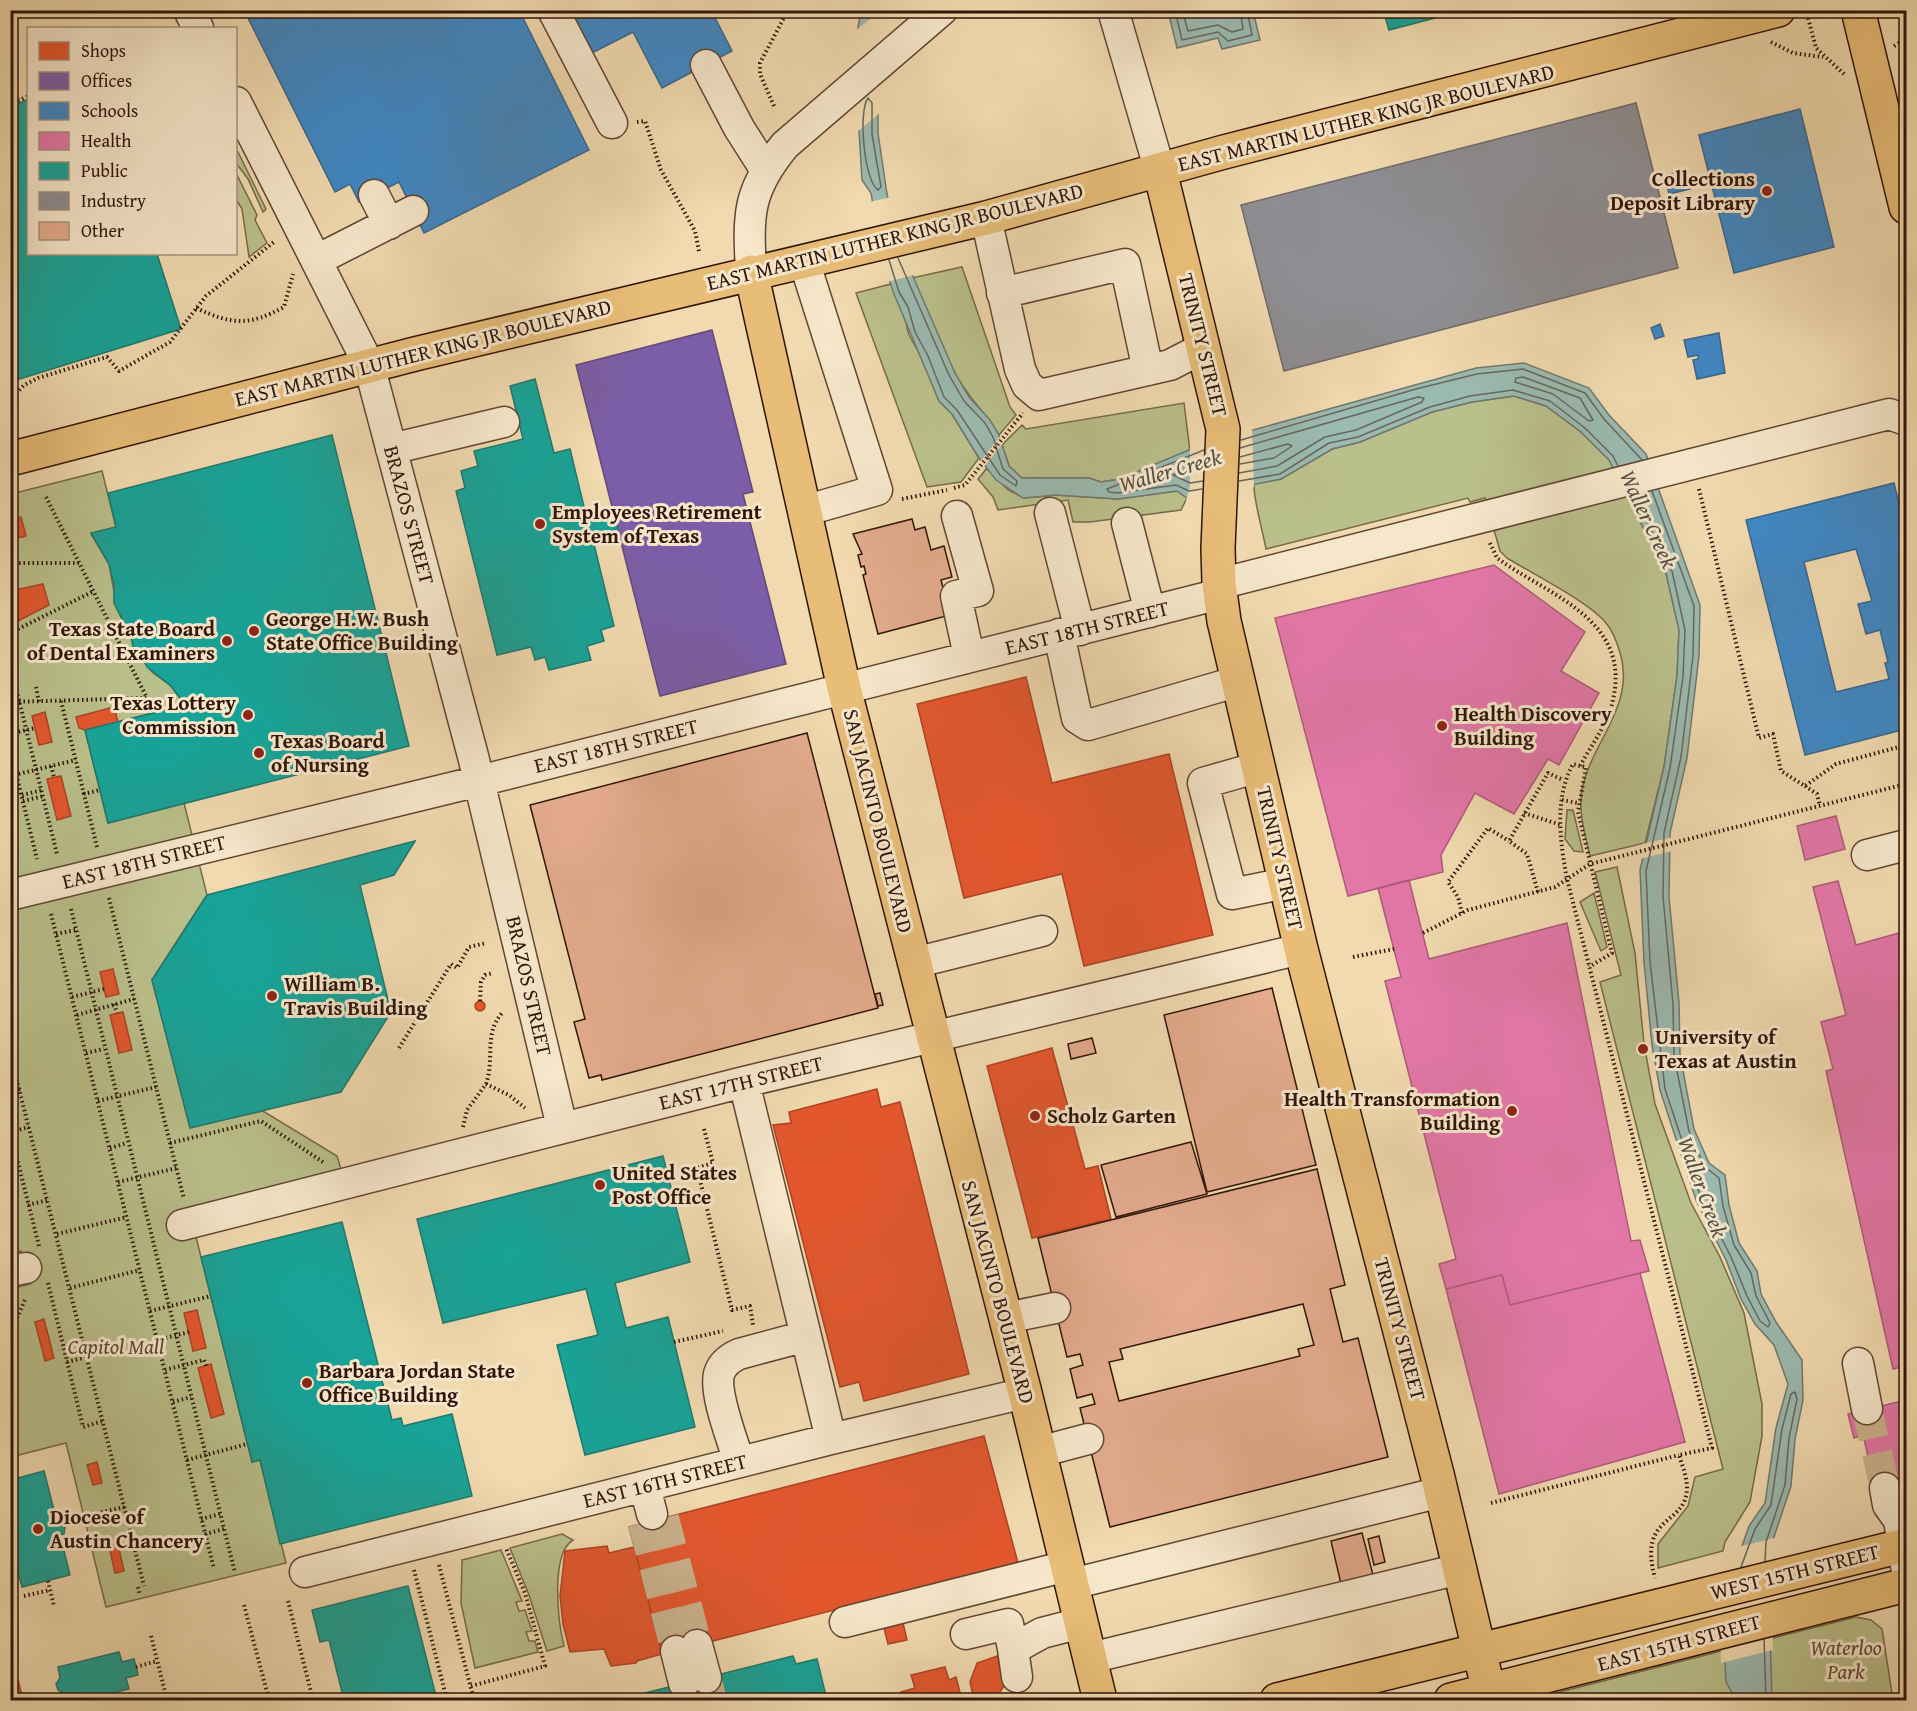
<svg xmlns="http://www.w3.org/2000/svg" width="1917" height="1711" font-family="'Gentium Book Plus',serif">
	<rect width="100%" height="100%" fill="#f1daaf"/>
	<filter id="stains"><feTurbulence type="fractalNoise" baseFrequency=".00333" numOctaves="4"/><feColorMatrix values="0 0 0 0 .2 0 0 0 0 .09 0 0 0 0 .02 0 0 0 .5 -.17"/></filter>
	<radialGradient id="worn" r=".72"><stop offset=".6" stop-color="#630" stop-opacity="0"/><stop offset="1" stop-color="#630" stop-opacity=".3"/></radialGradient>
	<path fill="#bac08b" stroke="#766a4b" stroke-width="1.5" d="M236 148 266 209 263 212 248 179 236 163Z
		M236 173 257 215 255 220 267 243 249 257 242 209 236 199Z
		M962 267 1010 407 1016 415 999 435C986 413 968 397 956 375 939 344 927 309 912 278Z
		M891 284 902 308 909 335 922 358 939 401 952 414 979 458 961 482 927 487 856 293Z
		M1514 396 1546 406 1581 432 1609 460 1666 573 1679 630 1677 676 1664 767 1645 843 1590 856C1585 835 1578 811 1582 789 1592 742 1634 707 1621 656 1618 645 1614 632 1606 623 1589 602 1533 574 1507 558L1500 551 1485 498 1470 502 1468 498 1266 549C1263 532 1253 498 1254 484L1281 479 1332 449 1360 442 1432 412 1472 402Z
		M1184 403 1190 451 1120 479 1101 482 1089 478H1022L1009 466 1002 445 1022 425 1026 429Z
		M987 468 1008 490 1024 498 1056 495 1118 499 1177 491 1187 498 1181 510 1090 522H1073L1068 500 998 510 993 497 978 479Z
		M102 471 116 527 91 534 109 564 117 609 144 662 152 672 171 686 185 705 85 730 108 823 184 803 207 895 152 980 190 1127 263 1111 337 1156 341 1169 179 1210 186 1239 196 1237 252 1462 260 1460 286 1563 106 1607 66 1443 11 1457V1289L30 1284 21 1251 11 1254V494Z
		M1567 810H1573L1583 852 1574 851 1565 839Z
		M1617 867 1635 953 1644 1044 1655 1104 1691 1203 1720 1257 1744 1313 1762 1404V1436L1750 1502 1725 1542 1723 1551 1658 1568V1544L1688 1506 1695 1477 1723 1469 1600 982 1621 975 1595 872Z
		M1594 893 1607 947 1601 951 1580 902Z
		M562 1534 573 1540C550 1554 558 1622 564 1646L547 1651 529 1595 510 1548Z
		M501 1550 522 1601 516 1602 519 1611 525 1610 532 1631 526 1632 529 1641H535L538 1652 475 1668 461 1603 462 1560Z
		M1856 1617 1871 1620 1882 1629 1893 1700H1528Z"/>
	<path fill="#9bbab1" stroke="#71786f" stroke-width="1.5" d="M861 11H883L867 52 878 102V133L887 194 901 249 955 373 969 397 990 420 999 435 1009 466 1022 478H1089L1101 482 1120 479 1203 444 1476 368 1524 363 1589 388 1609 415 1646 454 1700 605 1699 656 1687 758 1670 833 1669 897 1679 1003 1680 1055 1694 1129 1709 1163 1725 1175 1729 1205 1739 1243 1757 1271 1761 1294 1776 1322 1802 1360 1803 1400 1795 1439 1791 1486 1772 1543 1769 1596 1772 1700H1736L1726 1682 1723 1619 1733 1572 1749 1526 1765 1503 1776 1428 1788 1384 1774 1345 1755 1324 1741 1299 1726 1260 1696 1200 1660 1090 1652 1045 1644 962 1640 870 1664 767 1677 676 1679 630 1666 573 1609 460 1581 432 1546 406 1514 396 1472 402 1432 412 1360 442 1332 449 1281 479 1187 498 1177 491 1118 499 1056 495 1023 498 996 480 979 458 952 414 939 401 894 294 883 262 871 193 862 180 854 49Z
		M1168 11H1253L1260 40 1222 49 1218 38 1177 48Z"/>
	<path fill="#f1daaf" d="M886 10 870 52V66L881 101V112L856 133 854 111 857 96 851 49 855 31 880 11Z
		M891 197 899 231 914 275 887 282 871 231 873 219 870 202Z
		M1252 427 1254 487 1186 501 1190 486V448L1202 441Z
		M1002 434 1004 442 983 468 979 463Z
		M1673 837V851L1639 859 1642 844Z
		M1778 1537 1772 1596 1773 1650 1721 1663 1720 1619 1730 1571 1738 1547Z"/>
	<path fill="#e4572e" stroke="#ae4324" stroke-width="1.5" d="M21 517 26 536 10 540V520Z
		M43 584 49 605 12 624 10 591Z
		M1026 677 1052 783 1169 754 1213 935 1084 966 1062 874 964 898 917 704Z
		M114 707 118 722 85 730 79 728 76 717Z
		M45 712 52 742 39 745 32 716Z
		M61 776 71 816 57 820 47 779Z
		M113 969 119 994 106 997 100 972Z
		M475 1006a5 5 0 1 1 10 0a5 5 0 1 1-10 0Z
		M123 1012 132 1050 119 1053 110 1015Z
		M1052 1048 1085 1169 1098 1166 1111 1219 1032 1238 987 1066Z
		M877 1089 881 1107 900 1102 969 1374 864 1401 859 1382 840 1387 773 1125 791 1123 789 1112Z
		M197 1310 206 1348 193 1351 184 1313Z
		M44 1319 54 1358 45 1361 35 1322Z
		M211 1364 224 1414 211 1418 198 1368Z
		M984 1436 1018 1563 662 1654 629 1527Z
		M97 1462 102 1483 93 1485 87 1465Z
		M118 1544 124 1571 115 1573 109 1546Z
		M607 1546 609 1553 634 1547 662 1654 637 1661 636 1663 611 1666 604 1649 570 1652 563 1624 560 1596 565 1551Z
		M903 1623 907 1640 888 1644 884 1628Z
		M1003 1654 1009 1678 998 1695 974 1700 970 1682 977 1663Z
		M945 1667 949 1680 956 1677 962 1700H904L901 1692 915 1688 911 1675Z
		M18 1680 23 1700H10V1682Z"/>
	<path fill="#7b5ea7" stroke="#654878" stroke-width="1.5" d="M712 330 753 492 743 494 786 664 660 696 576 365Z"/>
	<path fill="#3f88c5" stroke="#3b668d" stroke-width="1.5" fill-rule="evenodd" d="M244 10H519L589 150 424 233 399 182 359 202 350 184 335 192Z
		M570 10H711L732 51 662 88 633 32 592 53Z
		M1800 109 1834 247 1734 273 1699 135Z
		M1686 170 1690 189 1669 194 1665 175Z
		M1660 324 1664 336 1655 339 1651 328Z
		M1719 333 1725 373 1697 379 1693 360 1698 359V355L1688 357 1684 340Z
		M1894 483 1906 533V729L1805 755 1746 520ZM1856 549 1872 601 1858 604 1866 634 1880 630 1888 662 1885 663 1889 679 1836 692 1804 562Z"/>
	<path fill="#e377a8" stroke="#ae5a79" stroke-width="1.5" d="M1494 565 1585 632 1561 671 1599 693 1559 765 1548 759 1514 814 1475 793 1441 855 1443 872 1348 896 1275 618Z
		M1836 816 1845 849 1805 860 1797 826Z
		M1409 880 1429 959 1567 923 1631 1241 1640 1240 1649 1271 1510 1305 1502 1275 1446 1289 1439 1264 1456 1259 1385 981 1401 977 1378 888Z
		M1838 881 1856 945 1906 931V1366L1893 1369 1826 1071 1833 1069 1821 1022 1846 1015 1813 887Z
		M1640 1273 1685 1442 1499 1494 1446 1289 1502 1275 1510 1305Z
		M1906 1400V1482L1876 1490 1863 1435 1854 1438 1848 1414Z"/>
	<path fill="#17a398" stroke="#1f786e" stroke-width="1.5" d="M1383 10H1466L1389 30Z
		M28 99V254H157L181 329 10 382V108Z
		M535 379 554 453 570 449 587 519 613 513 618 529 592 536 614 626 601 630 604 641 587 646 591 660 549 670 545 657 535 660 531 647 497 655 456 491 465 488 461 471 478 466 474 451 523 439 510 386Z
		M332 435 409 746 108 823 85 730 185 705 171 686 147 667 140 652 134 653 131 636 114 603V584L109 564 91 533 116 527 108 493Z
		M415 841 394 875 360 885 391 1012 341 1092 190 1128 152 980 207 895Z
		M663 1156 690 1262 615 1283 626 1328 668 1317 695 1427 585 1455 557 1345 598 1335 586 1289 443 1323 417 1219Z
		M342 1222 392 1420 401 1418 403 1426 452 1414 472 1496 280 1544 260 1460 252 1462 201 1257Z
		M44 1471 54 1510 60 1511 66 1520 64 1534 60 1535 70 1575 22 1587 10 1542V1480Z
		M408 1586 437 1700H344L329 1640 320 1642 312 1610Z
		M119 1652 122 1662 134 1659 138 1675 126 1678 129 1689 83 1700H66L64 1694 58 1690 56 1684 60 1678 58 1667Z
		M793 1656 796 1664 817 1659 827 1700H617Z"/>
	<path fill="#8d8d92" stroke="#71696a" stroke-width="1.5" d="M1636 103 1678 268 1284 371 1241 205Z"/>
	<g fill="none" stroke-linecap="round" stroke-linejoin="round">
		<path stroke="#66685e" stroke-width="1.5" d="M1175 10 1182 40 1218 32 1228 41 1252 35 1247 10
			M1182 10 1188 31 1218 25 1232 32 1243 29 1240 10
			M868 98 872 103V134L881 187 878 190C864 181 858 111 868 98Z
			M889 260 899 292 908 307 915 332 928 356 944 397 957 410 1000 475 1016 486 1017 481 1003 469 993 437 985 423 964 401 949 375 898 258
			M1523 377 1580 398 1593 420 1589 421 1553 394 1515 382 1516 378Z
			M1241 440 1416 389 1477 374 1523 369 1585 393 1604 419 1642 460
			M1240 464 1274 458 1292 446 1288 444 1240 457
			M1239 473 1277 466 1325 437 1356 430 1422 402 1424 398 1418 397 1240 448
			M1203 481 1190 483 1173 475 1204 459
			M1239 481 1280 474 1329 443 1358 437 1430 407 1470 396 1513 390 1550 401 1585 428 1613 456 1618 466
			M1202 489 1189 491 1176 485 1117 493 1109 492 1107 489 1204 450
			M1634 496 1672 571 1685 630 1683 677 1670 768 1646 871 1650 962 1665 1089 1701 1198 1731 1257 1747 1296 1760 1321 1768 1327 1770 1323 1756 1296 1751 1273 1734 1245 1723 1206 1719 1178 1704 1166 1689 1131 1674 1056 1673 1004 1663 897 1664 833 1681 757 1693 656 1694 606 1652 491
			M1741 1567 1755 1529 1771 1505 1782 1429 1791 1394 1795 1392 1797 1399 1789 1438 1785 1485 1766 1542 1765 1561
			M1764 1639 1766 1700"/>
	</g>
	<path fill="#e4ab8e" stroke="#31150b" stroke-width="1.5" fill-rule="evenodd" d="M912 519 915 530 925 527 931 550 944 546 952 577 941 580 950 615 878 634 863 575 866 574 864 566 861 567 858 555 862 554 853 534Z
		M807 733 878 1008 602 1080 601 1075 589 1078 574 1022 585 1019 530 805Z
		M1272 988 1316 1165 1207 1192 1164 1015Z
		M880 993 883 1005 878 1006 875 994Z
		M1092 1038 1096 1053 1071 1059 1068 1044Z
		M1191 1142 1207 1194 1116 1217 1101 1165Z
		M1317 1169 1345 1285 1330 1289 1343 1342 1358 1338 1388 1457 1110 1527 1080 1408 1095 1404 1092 1394 1077 1398 1070 1369 1083 1365 1080 1354 1067 1357 1038 1238ZM1303 1304 1314 1345 1298 1349 1300 1356 1119 1401 1109 1362 1123 1359 1120 1349Z
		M1362 1533 1373 1575 1341 1584 1331 1541Z
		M1379 1536 1385 1562 1374 1565 1368 1539Z"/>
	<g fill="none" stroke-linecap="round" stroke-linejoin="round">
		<path stroke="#cbb38e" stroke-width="30" stroke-dasharray="30 15" stroke-linecap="butt" d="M1867 1409 1885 1488
			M664 1518 697 1645
			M643 1523 676 1651
			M706 1678 712 1700
			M684 1683 689 1700"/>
		<g stroke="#614634" stroke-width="33">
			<path id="minor" d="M189 10 198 28
				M553 10 612 123
				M1113 10 1160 171
				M706 65 739 128 765 169
				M236 102 369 365 473 756 562 1127
				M374 195 389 224
				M986 218 1020 369 1027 385 1039 395 1170 365 1203 348
				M317 260 413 211
				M804 261 877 490 804 511
				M751 272C748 215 747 191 785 145L942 10
				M1002 293 1125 264 1148 370
				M391 449 504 422
				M1050 513 1080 630
				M957 516 978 591 956 596 969 656
				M1127 523 1150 612
				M1219 584 1889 414 1906 420
				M1059 634 1077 718 1088 725 1239 681
				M1259 767 1203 783 1232 894 1286 883
				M1867 855 1906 845
				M10 895 479 781 1220 594
				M914 963 1042 931
				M744 1082 831 1439
				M182 1225 744 1082 1301 949
				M10 1271 26 1268
				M1006 1318 1055 1308
				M1858 1363 1867 1409
				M1039 1452 1088 1439
				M739 1462C733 1441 714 1394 719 1374 722 1364 730 1358 739 1354L806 1336
				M645 1487 652 1514
				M1885 1488 1888 1505 1899 1520 1906 1566
				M305 1572 831 1439 1025 1393
				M1072 1584 1441 1492
				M845 1622 1067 1566
				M966 1634 1008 1624 1013 1649
				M697 1645 706 1678
				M676 1651 684 1683
				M1090 1658 1460 1569
				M1017 1677 1013 1649 1042 1633 1081 1623"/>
		</g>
		<g stroke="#31150b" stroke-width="36">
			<path id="major" d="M1858 10 1906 207
				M1160 171 1223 429 1218 548 1219 584 1224 621 1301 949 1437 1474 1491 1700
				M751 272 844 688 1025 1393 1100 1700
				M10 459 415 354 986 218 1224 152 1778 10
				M1277 1700 1906 1545
				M1451 1700 1906 1585"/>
		</g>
		<path stroke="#31150b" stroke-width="4" stroke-dasharray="1.5 3" stroke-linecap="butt" d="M1904 10 1906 17
			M1807 14 1816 48 1844 74
			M1771 42 1793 53 1823 57
			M1906 45V58
			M1894 46 1906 39
			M10 96 19 100
			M10 105 28 96
			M774 106 760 74V63L788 10
			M637 122 645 121 661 170 695 231 699 251
			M196 308C233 325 249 326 284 307L293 274
			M10 400 24 385 38 378 107 357 119 371 170 342 206 296 274 242
			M954 488 965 485 1023 413
			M1699 489 1759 738 1773 734 1781 771 1805 786 1836 764 1906 745
			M46 497 154 712
			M902 499 947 490
			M1490 543 1497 558C1551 597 1634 620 1612 704 1607 725 1590 747 1580 766L1586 767 1578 812 1612 953 1589 967
			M10 563H80
			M10 633 94 591
			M97 634 113 625
			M10 664 57 854
			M36 687 39 702
			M61 701 84 794
			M10 702 147 698
			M10 734 35 728
			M10 749 37 859
			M51 766 54 777
			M1580 766 1573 764C1554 798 1560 842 1567 879L1712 1448 1679 1455C1682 1465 1687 1477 1687 1487 1687 1527 1637 1513 1655 1578
			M10 776 76 760
			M1805 786 1817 794 1820 806
			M22 795 43 790
			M1562 800 1578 803
			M23 801 44 796
			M1524 813 1561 825
			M97 847 84 794 100 790
			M1538 892 1527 854 1509 841 1548 773 1563 780
			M109 898 184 1199
			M71 909 235 1573
			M1462 913 1458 897 1448 882 1488 828 1509 841
			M51 914 214 1569
			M1423 933 1468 910 1555 887 1590 864 1906 784
			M56 934 76 930
			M1353 957 1394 949
			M72 997 104 989
			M480 1001 481 982 485 975 493 973
			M114 1004 117 1013
			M77 1015 134 999
			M399 1048 451 964 457 968 469 947 486 943
			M10 1053 144 1586
			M86 1053 104 1049
			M486 1084C495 1060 483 1033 503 1012
			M10 1092 20 1089
			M98 1101 156 1087
			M463 1127 467 1110 486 1084 509 1095 525 1108
			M704 1129 713 1163 697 1168 732 1310 750 1306 753 1325
			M10 1131 39 1246
			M11 1132 29 1127
			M170 1143 261 1121 323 1162
			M110 1148 127 1143
			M118 1182 177 1168
			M28 1205 48 1200
			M57 1234 127 1217
			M48 1283 83 1427 103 1421
			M70 1288 140 1270
			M150 1311 211 1296
			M15 1322 25 1300
			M157 1340 189 1332
			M674 1342 723 1331
			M67 1362 87 1357
			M165 1370 204 1360 206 1366
			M173 1402 191 1397
			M187 1460 247 1444
			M1491 1503 1679 1455
			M201 1519 220 1514
			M66 1520 125 1507
			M205 1534 224 1529
			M439 1565 474 1700
			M414 1570 447 1700
			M48 1581 54 1606
			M138 1587 140 1595
			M24 1596 50 1590
			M288 1601 313 1700
			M244 1605 269 1700
			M151 1636 167 1700
			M136 1667 157 1661
			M471 1686 545 1666 525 1593 506 1548"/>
		<use href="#minor" stroke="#f6e7cb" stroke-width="30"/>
		<use href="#major" stroke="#e8bd78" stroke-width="33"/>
	</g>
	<g fill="#8f2418" stroke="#f6e7cb" stroke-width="2">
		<circle cx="1767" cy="191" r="6"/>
		<circle cx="540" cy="524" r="6"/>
		<circle cx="254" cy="631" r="6"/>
		<circle cx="227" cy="641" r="6"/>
		<circle cx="248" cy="715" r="6"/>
		<circle cx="1442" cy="726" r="6"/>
		<circle cx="259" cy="753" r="6"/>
		<circle cx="272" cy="996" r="6"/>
		<circle cx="1643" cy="1049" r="6"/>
		<circle cx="1512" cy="1111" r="6"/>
		<circle cx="1035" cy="1116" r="6"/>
		<circle cx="600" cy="1185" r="6"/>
		<circle cx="307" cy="1383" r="6"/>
		<circle cx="38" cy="1529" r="6"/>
	</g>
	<g text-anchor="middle" stroke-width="6" stroke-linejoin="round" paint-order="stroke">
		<g font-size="21" fill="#31150b" stroke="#f6e7cb">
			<text transform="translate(1366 118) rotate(-14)" y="7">EAST MARTIN LUTHER KING JR BOULEVARD</text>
			<text transform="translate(895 237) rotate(-14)" y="7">EAST MARTIN LUTHER KING JR BOULEVARD</text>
			<text transform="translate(1203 345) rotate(76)" y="7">TRINITY STREET</text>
			<text transform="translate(423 353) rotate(-14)" y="7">EAST MARTIN LUTHER KING JR BOULEVARD</text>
			<text transform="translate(409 515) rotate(75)" y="7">BRAZOS STREET</text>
			<text transform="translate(1087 628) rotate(-14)" y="7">EAST 18TH STREET</text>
			<text transform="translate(616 746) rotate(-14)" y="7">EAST 18TH STREET</text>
			<text transform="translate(878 821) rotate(76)" y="7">SAN JACINTO BOULEVARD</text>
			<text transform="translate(1280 858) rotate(77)" y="7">TRINITY STREET</text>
			<text transform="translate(144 862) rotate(-14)" y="7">EAST 18TH STREET</text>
			<text transform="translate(529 986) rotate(77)" y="7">BRAZOS STREET</text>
			<text transform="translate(741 1083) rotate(-14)" y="7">EAST 17TH STREET</text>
			<text transform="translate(998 1292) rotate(75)" y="7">SAN JACINTO BOULEVARD</text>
			<text transform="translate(1400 1329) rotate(75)" y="7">TRINITY STREET</text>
			<text transform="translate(665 1481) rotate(-14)" y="7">EAST 16TH STREET</text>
			<text transform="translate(1795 1572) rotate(-14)" y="7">WEST 15TH STREET</text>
			<text transform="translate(1679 1643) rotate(-15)" y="7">EAST 15TH STREET</text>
		</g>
		<g font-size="21" font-weight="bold" fill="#31150b" stroke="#f6e7cb" text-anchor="start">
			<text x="1755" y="186" text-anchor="end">Collections<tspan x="1755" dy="24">Deposit Library</tspan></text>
			<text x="552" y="519">Employees Retirement<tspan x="552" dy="24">System of Texas</tspan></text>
			<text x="266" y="626">George H.W. Bush<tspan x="266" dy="24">State Office Building</tspan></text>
			<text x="215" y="636" text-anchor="end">Texas State Board<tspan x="215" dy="24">of Dental Examiners</tspan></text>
			<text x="236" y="710" text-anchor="end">Texas Lottery<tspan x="236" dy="24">Commission</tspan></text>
			<text x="1454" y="721">Health Discovery<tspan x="1454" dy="24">Building</tspan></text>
			<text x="271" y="748">Texas Board<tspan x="271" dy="24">of Nursing</tspan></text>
			<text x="284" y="991">William B.<tspan x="284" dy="24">Travis Building</tspan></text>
			<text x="1655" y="1044">University of<tspan x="1655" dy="24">Texas at Austin</tspan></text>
			<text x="1500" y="1106" text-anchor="end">Health Transformation<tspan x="1500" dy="24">Building</tspan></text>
			<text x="1047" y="1123">Scholz Garten</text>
			<text x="612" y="1180">United States<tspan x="612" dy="24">Post Office</tspan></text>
			<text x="319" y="1378">Barbara Jordan State<tspan x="319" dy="24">Office Building</tspan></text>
			<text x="50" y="1524">Diocese of<tspan x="50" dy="24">Austin Chancery</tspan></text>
		</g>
		<g font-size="21" font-style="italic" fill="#5a4831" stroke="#f6e7cb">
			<text x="116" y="1354">Capitol Mall</text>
			<text x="1846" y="1655">Waterloo<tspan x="1846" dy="24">Park</tspan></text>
		</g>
		<g font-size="22" font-style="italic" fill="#564f45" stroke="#f6e7cb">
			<text transform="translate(1170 470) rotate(-16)" y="8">Waller Creek</text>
			<text transform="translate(1649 519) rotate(65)" y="8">Waller Creek</text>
			<text transform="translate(1703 1187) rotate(70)" y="8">Waller Creek</text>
		</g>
	</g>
	<rect width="1917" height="1711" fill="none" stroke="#f1daaf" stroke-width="36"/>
	<rect x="12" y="12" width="1893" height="1687" fill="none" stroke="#31150b" stroke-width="3"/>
	<rect x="18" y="18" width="1881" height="1675" fill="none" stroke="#31150b" stroke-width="1.5"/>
	<rect x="27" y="27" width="210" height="228" fill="#f6e7cb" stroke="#a7937e" stroke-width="1.5"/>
	<rect x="39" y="42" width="30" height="18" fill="#e4572e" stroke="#a7937e" stroke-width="1.5"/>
	<text x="81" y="57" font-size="18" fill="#31150b">Shops</text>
	<rect x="39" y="72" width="30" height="18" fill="#7b5ea7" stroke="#a7937e" stroke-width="1.5"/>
	<text x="81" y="87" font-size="18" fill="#31150b">Offices</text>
	<rect x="39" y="102" width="30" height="18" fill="#3f88c5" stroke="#a7937e" stroke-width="1.5"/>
	<text x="81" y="117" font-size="18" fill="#31150b">Schools</text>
	<rect x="39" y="132" width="30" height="18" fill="#e377a8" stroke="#a7937e" stroke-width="1.5"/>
	<text x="81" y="147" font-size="18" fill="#31150b">Health</text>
	<rect x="39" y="162" width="30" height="18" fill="#17a398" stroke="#a7937e" stroke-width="1.5"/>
	<text x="81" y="177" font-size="18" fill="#31150b">Public</text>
	<rect x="39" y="192" width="30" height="18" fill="#8d8d92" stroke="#a7937e" stroke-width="1.5"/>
	<text x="81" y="207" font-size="18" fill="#31150b">Industry</text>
	<rect x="39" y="222" width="30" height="18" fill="#e4ab8e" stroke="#a7937e" stroke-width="1.5"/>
	<text x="81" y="237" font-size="18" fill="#31150b">Other</text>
	<rect width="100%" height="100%" filter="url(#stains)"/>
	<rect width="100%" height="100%" fill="url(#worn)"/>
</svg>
